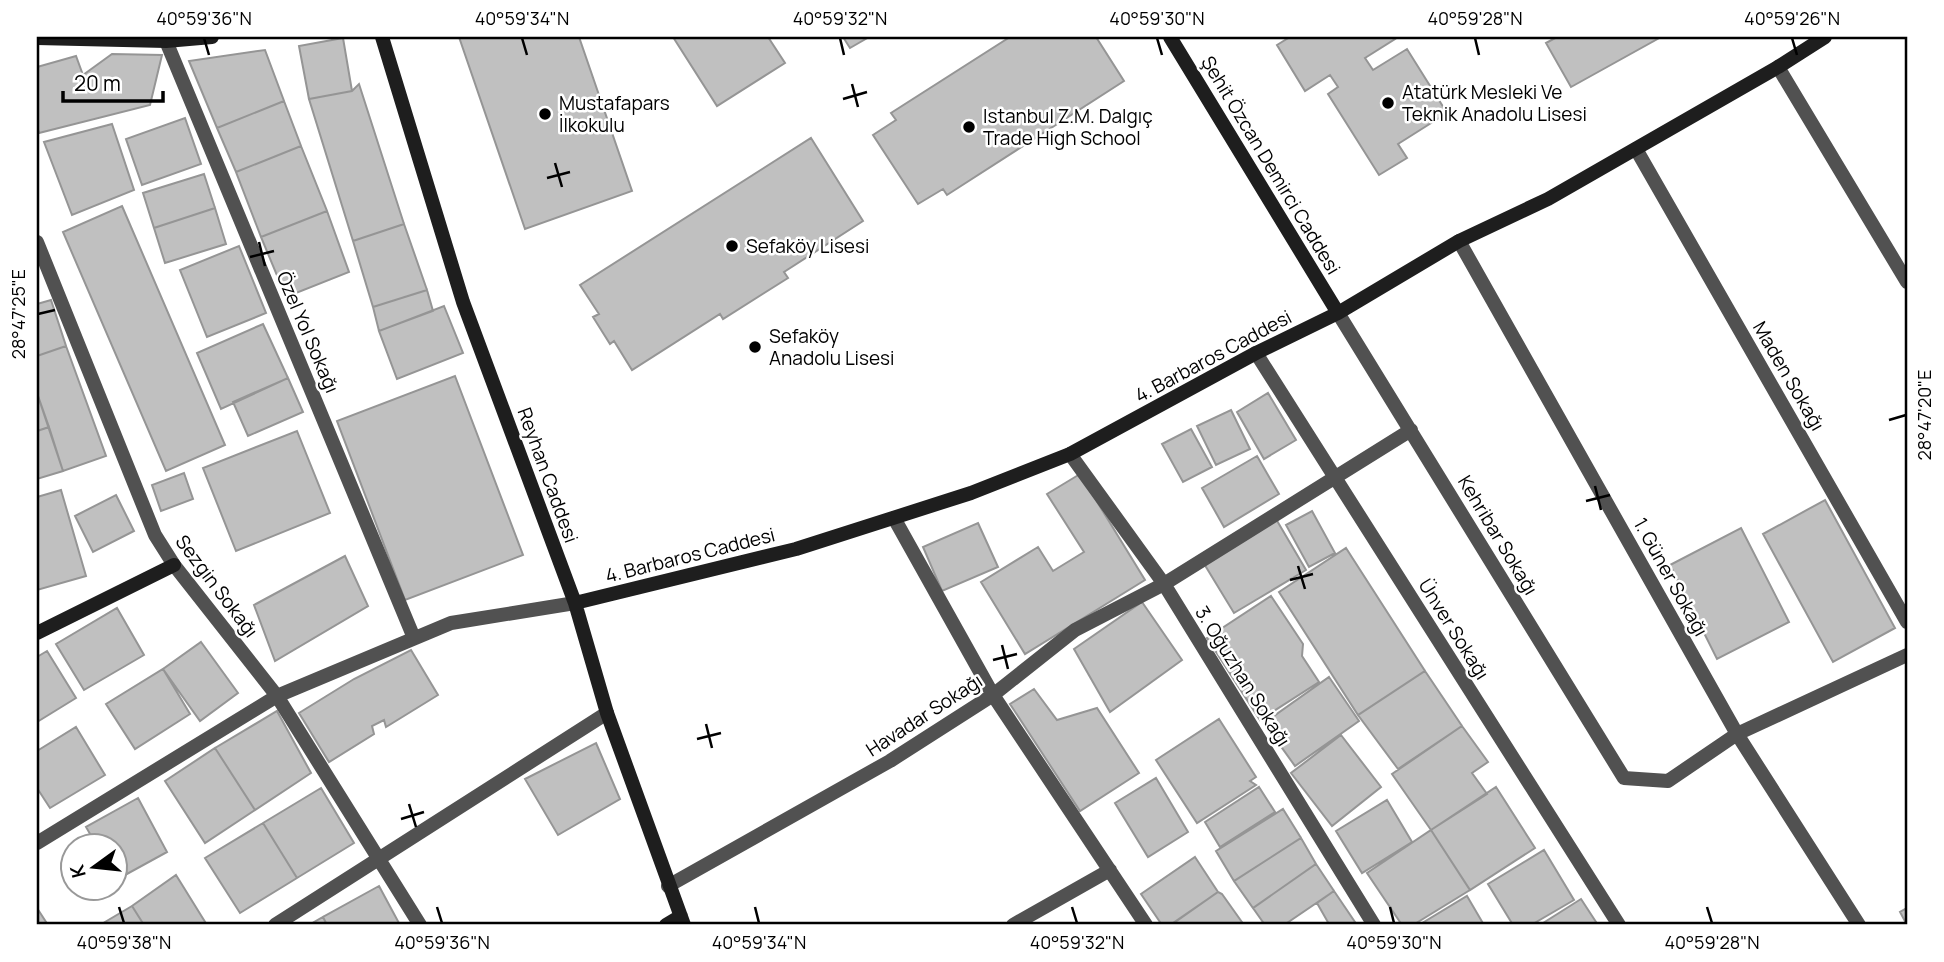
<svg xmlns="http://www.w3.org/2000/svg" width="1944" height="962" font-family="Manrope,sans-serif">
	<rect width="100%" height="100%" fill="#fff"/>
	<path fill="#c0c0c0" stroke="#959595" stroke-width="2" d="M459 37H579L632 191 525 229Z
		M673 37H768L785 63 717 106Z
		M843 37H869L850 48Z
		M1010 37H1096L1124 81 947 195 943 189 918 204 873 135 896 120 891 113Z
		M1290 37H1393L1395 39 1365 58 1373 70 1407 49 1447 113 1398 144 1407 158 1379 175 1328 94 1338 87 1330 75 1305 91 1277 45Z
		M1557 37H1661L1571 87 1546 43Z
		M343 38 352 91 309 99 299 46Z
		M265 50 284 101 217 128 189 61Z
		M112 54 162 55 150 105 39 133 37 126V67L76 56 83 75Z
		M359 84 404 224 353 241 309 99 352 91Z
		M284 101 301 146 236 172 217 128Z
		M185 118 201 164 142 185 126 139Z
		M112 124 134 190 72 215 44 142Z
		M811 138 863 221 784 272 788 278 723 319 720 314 632 370 614 341 610 344 593 317 599 314 580 285Z
		M301 146 327 211 261 237 236 172Z
		M204 174 215 208 154 228 143 193Z
		M122 206 225 445 166 471 63 232Z
		M215 208 226 244 165 263 154 228Z
		M327 211 349 272 286 297 261 237Z
		M404 224 427 290 373 307 353 241Z
		M239 246 266 313 207 337 180 270Z
		M427 290 433 311 379 331 373 307Z
		M51 300 66 346 37 356V304Z
		M444 306 463 353 397 379 379 331Z
		M263 324 288 378 221 409 197 353Z
		M66 346 106 456 63 471 37 393V356Z
		M455 376 523 555 405 600 337 421Z
		M288 378 303 412 248 436 233 402Z
		M37 393 49 427 37 431Z
		M1268 393 1296 440 1264 459 1237 412Z
		M1231 410 1250 449 1216 465 1197 426Z
		M49 427 63 471 37 479V431Z
		M1191 429 1212 467 1183 482 1162 444Z
		M297 431 330 513 236 551 203 468Z
		M1257 456 1279 494 1224 527 1202 488Z
		M184 473 193 499 161 511 152 485Z
		M1080 474 1145 580 1025 654 981 582 1038 547 1053 571 1084 552 1047 494Z
		M61 490 86 576 37 590V497Z
		M116 495 134 531 93 552 75 516Z
		M1825 500 1895 628 1833 662 1763 534Z
		M1312 511 1335 553 1309 567 1286 525Z
		M1276 519 1306 570 1234 613 1203 562Z
		M978 523 998 567 942 591 923 547Z
		M1741 528 1789 622 1717 659 1670 565Z
		M1346 548 1425 671 1358 715 1279 592Z
		M345 556 368 606 275 661 254 605Z
		M1271 596 1303 644 1302 656 1319 682 1260 720 1207 638Z
		M1142 602 1182 660 1110 712 1074 649Z
		M117 608 144 655 84 690 56 644Z
		M201 642 238 693 200 721 163 669Z
		M411 650 438 695 386 727 384 720 372 726 374 734 329 762 299 713 354 679Z
		M47 651 76 698 37 722V657Z
		M163 669 190 714 135 749 106 704Z
		M1425 671 1462 726 1398 769 1358 715Z
		M1329 677 1359 721 1295 766 1264 723Z
		M1034 689 1057 720 1097 708 1139 773 1080 811 1010 704Z
		M277 711 311 773 255 810 215 748Z
		M1219 719 1256 777 1250 781 1256 785 1197 823 1156 760Z
		M1462 726 1488 762 1472 773 1487 794 1431 830 1392 774Z
		M76 727 105 775 50 808 37 788V751Z
		M1341 735 1381 787 1332 826 1291 773Z
		M596 743 620 799 558 835 525 779Z
		M215 748 255 810 205 843 165 781Z
		M1156 778 1188 832 1148 857 1115 803Z
		M1259 787 1275 812 1220 847 1205 822Z
		M1496 787 1535 848 1470 890 1431 830Z
		M321 788 354 843 297 878 263 823Z
		M138 798 167 852 116 880V846H97L86 827Z
		M1387 800 1412 842 1362 873 1336 831Z
		M1283 809 1301 838 1234 881 1216 851Z
		M263 823 297 878 240 913 205 858Z
		M1431 830 1470 890 1413 925H1402L1367 873Z
		M1301 838 1316 864 1253 908 1234 881Z
		M1544 850 1574 900 1531 925H1513L1488 884Z
		M1195 857 1218 892 1170 925H1162L1141 894Z
		M1316 864 1334 891 1284 925H1265L1253 908Z
		M176 875 207 925H144L132 906Z
		M379 886 400 925H327L323 917Z
		M1334 891 1357 925H1327L1329 924 1317 903Z
		M1218 892 1222 894 1244 925H1171Z
		M1467 896 1484 925H1419Z
		M1581 899 1598 925H1540Z
		M132 906 144 925H100Z
		M37 908 48 925H37Z
		M1907 908V925L1900 912Z
		M323 917 327 925H309Z"/>
	<g fill="none" stroke-linecap="round" stroke-linejoin="round">
		<path stroke="#515151" stroke-width="14" d="M166 41 414 638
			M1778 67 1907 282
			M1636 149 1907 622
			M1459 241 1737 734 1859 925
			M37 242 155 535 174 565 277 696 420 925
			M1338 313 1624 778 1668 781 1737 734 1907 655
			M1256 353 1619 925
			M1070 454 1164 584 1374 925
			M894 518 993 695 1146 925
			M37 843 277 696 451 623 575 603
			M668 886 890 761 993 695 1075 630 1164 584 1411 430
			M275 925 607 713
			M1013 925 1110 870"/>
		<path stroke="#1e1e1e" stroke-width="14" d="M382 37 463 302 575 603 607 713 684 925
			M1170 37 1338 313
			M37 38 166 41 212 37
			M575 603 796 549 971 493 1070 454 1256 353 1338 313 1459 241 1548 199 1778 67 1825 37
			M37 633 174 565
			M666 925 681 916"/>
	</g>
	<path fill="none" stroke="#000" stroke-width="2.5" d="M204 38 209 55M522 38 527 55M840 38 844 55M1157 38 1162 55M1475 38 1479 55M1792 38 1797 55M852 84 858 107M843 99 867 92M555 163 562 187M547 178 570 172M259 242 265 266M250 257 274 251M38 314 55 310M1889 420 1906 415M1595 486 1601 510M1586 501 1610 495M1298 566 1305 589M1290 580 1313 574M1002 645 1008 669M993 660 1017 654M706 724 712 748M697 739 721 733M409 804 416 827M401 819 424 812M119 907 124 923M437 907 442 923M755 907 759 923M1072 907 1077 923M1390 907 1394 923M1707 907 1712 923"/>
	<g fill="#000" stroke="#fff" stroke-width="2.5">
		<circle cx="1388" cy="103" r="7"/>
		<circle cx="545" cy="114" r="7"/>
		<circle cx="969" cy="127" r="7"/>
		<circle cx="732" cy="246" r="7"/>
		<circle cx="755" cy="347" r="7"/>
	</g>
	<g text-anchor="middle" stroke-width="5" stroke-linejoin="round" paint-order="stroke">
		<g font-size="19" fill="#000" stroke="#fff" text-anchor="start">
			<text x="1402" y="99">Atatürk Mesleki Ve<tspan x="1402" dy="22">Teknik Anadolu Lisesi</tspan></text>
			<text x="559" y="110">Mustafapars<tspan x="559" dy="22">İlkokulu</tspan></text>
			<text x="983" y="123">Istanbul Z.M. Dalgıç<tspan x="983" dy="22">Trade High School</tspan></text>
			<text x="746" y="253">Sefaköy Lisesi</text>
			<text x="769" y="343">Sefaköy<tspan x="769" dy="22">Anadolu Lisesi</tspan></text>
		</g>
		<g font-size="19" fill="#000" stroke="#fff">
			<text transform="translate(1271 165) rotate(59)" y="7">Şehit Özcan Demirci Caddesi</text>
			<text transform="translate(308 332) rotate(67)" y="7">Özel Yol Sokağı</text>
			<text transform="translate(1213 356) rotate(-28)" y="7">4. Barbaros Caddesi</text>
			<text transform="translate(1789 376) rotate(60)" y="7">Maden Sokağı</text>
			<text transform="translate(548 475) rotate(70)" y="7">Reyhan Caddesi</text>
			<text transform="translate(1498 535) rotate(59)" y="7">Kehribar Sokağı</text>
			<text transform="translate(690 555) rotate(-14)" y="7">4. Barbaros Caddesi</text>
			<text transform="translate(1671 577) rotate(61)" y="7">1. Güner Sokağı</text>
			<text transform="translate(217 586) rotate(53)" y="7">Sezgin Sokağı</text>
			<text transform="translate(1454 629) rotate(58)" y="7">Ünver Sokağı</text>
			<text transform="translate(1243 676) rotate(58)" y="7">3. Oğuzhan Sokağı</text>
			<text transform="translate(924 715) rotate(-33)" y="7">Havadar Sokağı</text>
		</g>
	</g>
	<rect width="1944" height="962" fill="none" stroke="#ffffff" stroke-width="77"/>
	<g transform="translate(94 867) rotate(255)"><circle r="33" fill="#ffffff" stroke="#999999" stroke-width="2"/>
	<path d="M0-5L12 26L0 18L-12 26Z" fill="#000000"/>
	<text y="-10" font-size="19" font-weight="bold" text-anchor="middle" fill="#000000">K</text>
	</g>
	<path d="M63 91v10h100v-10" fill="none" stroke="#000000" stroke-width="3.5"/>
	<text x="74" y="91" font-size="21" fill="#000000" stroke="#ffffff" stroke-width="5" paint-order="stroke">20 m</text>
	<rect x="38" y="38" width="1868" height="885" fill="none" stroke="#000" stroke-width="2.5"/>
	<g font-size="18" text-anchor="middle" fill="#000">
		<text x="204" y="25">40°59'36"N</text>
		<text x="522" y="25">40°59'34"N</text>
		<text x="840" y="25">40°59'32"N</text>
		<text x="1157" y="25">40°59'30"N</text>
		<text x="1475" y="25">40°59'28"N</text>
		<text x="1792" y="25">40°59'26"N</text>
		<text transform="translate(19 314) rotate(-90)" y="6">28°47'25"E</text>
		<text transform="translate(1925 415) rotate(-90)" y="6">28°47'20"E</text>
		<text x="124" y="949">40°59'38"N</text>
		<text x="442" y="949">40°59'36"N</text>
		<text x="759" y="949">40°59'34"N</text>
		<text x="1077" y="949">40°59'32"N</text>
		<text x="1394" y="949">40°59'30"N</text>
		<text x="1712" y="949">40°59'28"N</text>
	</g>
</svg>
